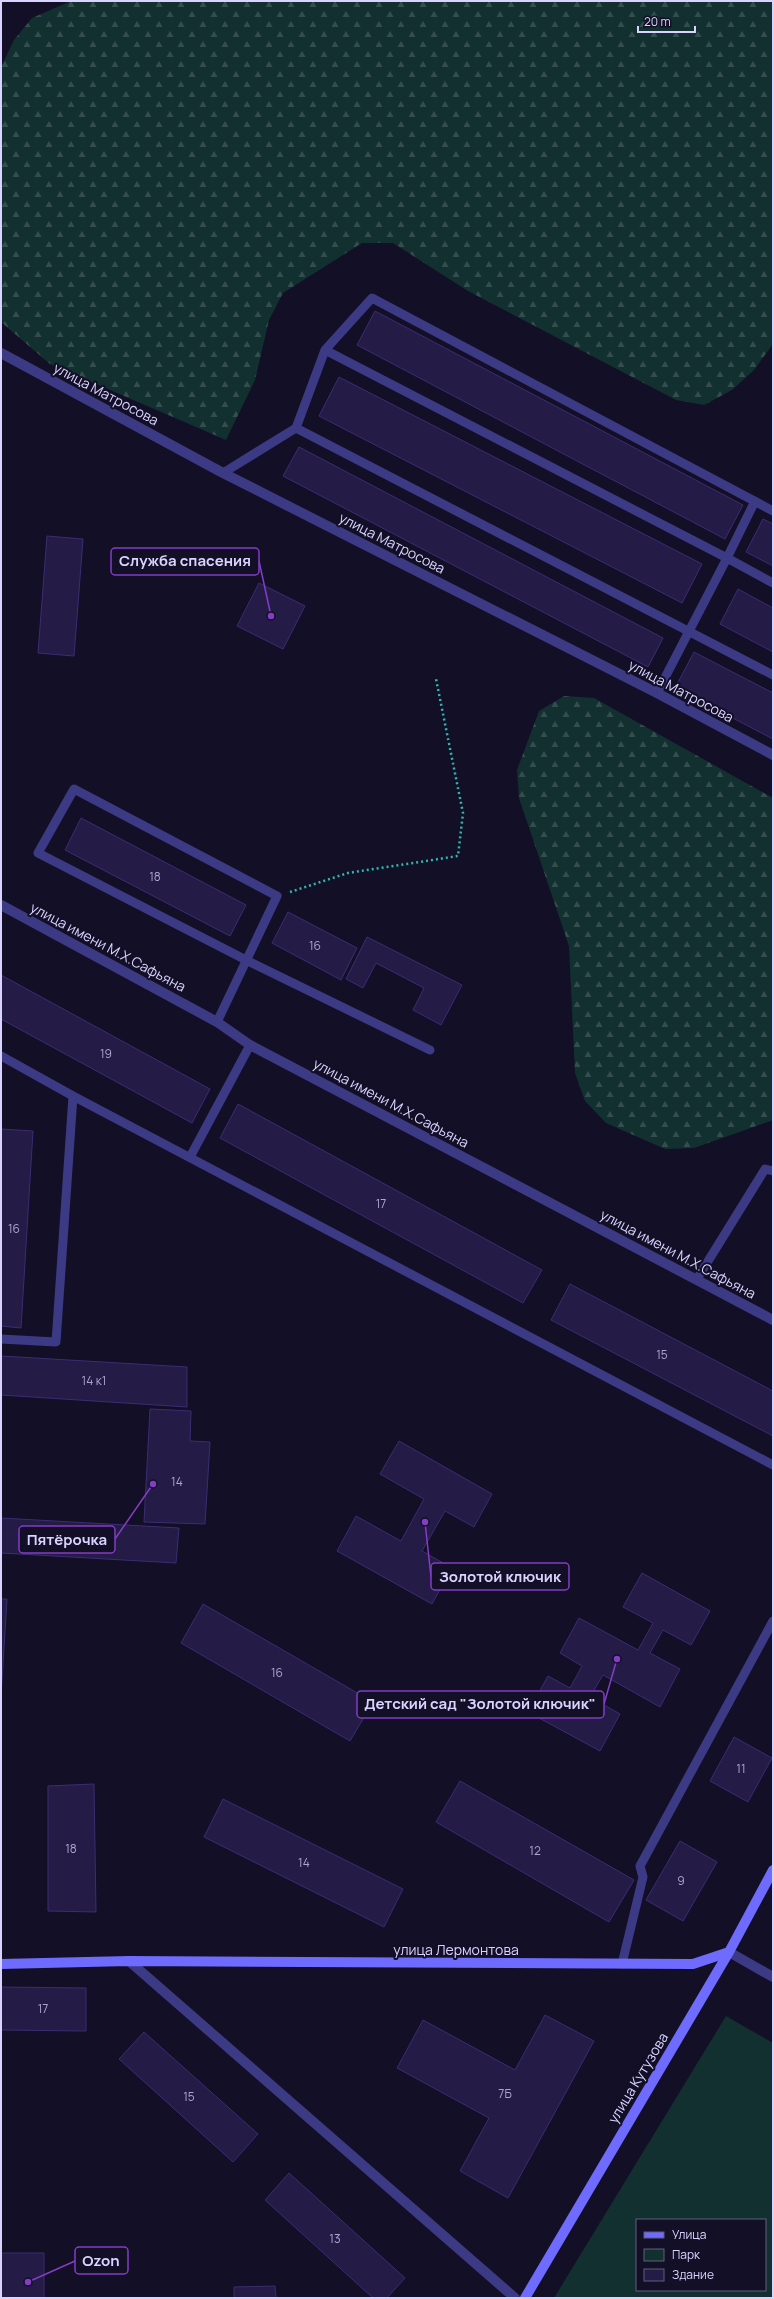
<svg xmlns="http://www.w3.org/2000/svg" width="774" height="2299" font-family="Manrope,sans-serif">
	<defs>
		<pattern id="forest-firs" width="22" height="20" patternUnits="userSpaceOnUse"><rect width="22" height="20" fill="#12302f"/><path d="M5 1l3.5 6h-7zM16 11l3.5 6h-7z" fill="#344d4e"/></pattern>
	</defs>
	<rect width="100%" height="100%" fill="#130f26"/>
	<path fill="url(#forest-firs)" d="M71 1H773V344L754 370 732 390 704 405 676 400 468 291 393 243H362L283 293 269 320 255 380 226 440 50 364 1 322V67L14 40 32 18Z
		M564 696 594 698 773 798V1120L694 1148 665 1149 606 1123 585 1101 575 1073 569 946 519 798 517 770 539 711Z"/>
	<path fill="#12302f" fill-rule="evenodd" d="M726 2016 773 2043V2298H554ZM637 2220H765V2290H637Z"/>
	<path fill="#241b47" stroke="#3b2d73" d="M375 311 743 505 725 539 357 345Z
		M339 377 702 564 682 603 319 416Z
		M299 447 663 638 648 667 283 476Z
		M763 519 773 524V566L746 552Z
		M47 536 83 539 74 656 38 653Z
		M259 583 305 606 283 649 237 626Z
		M738 589 773 608V652L720 624Z
		M694 652 773 693V739L675 688Z
		M81 818 246 905 230 936 65 850Z
		M288 912 357 948 341 980 272 943Z
		M367 937 462 985 441 1025 413 1010 424 988 376 963 363 988 346 979Z
		M1 975 210 1089 192 1123 1 1019Z
		M238 1104 542 1270 523 1303 220 1138Z
		M1 1129 33 1131 21 1328 1 1326Z
		M570 1284 773 1391V1436L551 1320Z
		M1 1356 187 1367V1407L1 1395Z
		M150 1409 191 1411 190 1441 210 1442 205 1524 144 1522Z
		M399 1441 492 1494 474 1527 445 1511 422 1551 452 1568 432 1604 337 1551 356 1516 401 1541 424 1499 380 1474Z
		M1 1518 179 1528 176 1563 1 1553Z
		M642 1573 710 1611 691 1645 663 1630 650 1653 680 1669 660 1707 603 1675 590 1697 620 1714 600 1751 528 1712 548 1676 570 1688 582 1666 560 1653 579 1618 638 1650 653 1623 623 1607Z
		M1 1599H7L1 1697Z
		M203 1604 373 1702 350 1741 181 1643Z
		M734 1737 772 1758 748 1802 710 1781Z
		M460 1781 634 1880 609 1922 436 1822Z
		M94 1784 96 1912 48 1911V1786Z
		M223 1799 403 1889 384 1927 204 1837Z
		M680 1841 717 1862 683 1921 646 1900Z
		M1 1987 86 1988V2031L1 2030Z
		M545 2015 594 2041 508 2198 460 2171 489 2118 397 2068 423 2020 515 2070Z
		M144 2032 258 2134 233 2162 119 2059Z
		M289 2173 405 2278 387 2298H373L265 2200Z
		M1 2253H44V2298H1Z
		M275 2286 276 2298H234V2287Z"/>
	<g fill="none" stroke-linecap="round" stroke-linejoin="round">
		<path stroke="#2fb8b0" stroke-width="2.5" stroke-dasharray="2 3" stroke-linecap="butt" d="M290 892 348 873 458 856 463 813 436 679"/>
		<path stroke="#3d3a85" stroke-width="9" d="M325 350 296 428 773 675
			M223 473 296 428
			M755 501 727 558 773 583
			M657 693 727 558 325 350 372 298 773 511
			M217 1022 277 896 74 789 38 853 246 960 430 1050
			M1 1056 73 1096
			M190 1157 250 1045
			M697 1279 765 1169 773 1171
			M1 1339 56 1342 73 1096 773 1465
			M622 1964 643 1877 640 1866 773 1621"/>
		<path stroke="#3d3a85" stroke-width="10" d="M1 353 223 473 657 693 773 755
			M1 905 217 1022 250 1045 773 1320
			M729 1952 773 1977
			M129 1961 515 2298"/>
		<path stroke="#6f6bff" stroke-width="10" d="M1 1964 129 1961 693 1964 729 1952
			M525 2298 729 1952 773 1870"/>
	</g>
	<g text-anchor="middle" stroke-width="4" stroke-linejoin="round" paint-order="stroke">
		<g font-size="12" fill="#aca6d1">
			<text x="155" y="881">18</text>
			<text x="315" y="950">16</text>
			<text x="106" y="1058">19</text>
			<text x="381" y="1208">17</text>
			<text x="14" y="1233">16</text>
			<text x="662" y="1359">15</text>
			<text x="94" y="1385">14 к1</text>
			<text x="177" y="1486">14</text>
			<text x="277" y="1677">16</text>
			<text x="741" y="1773">11</text>
			<text x="71" y="1853">18</text>
			<text x="535" y="1855">12</text>
			<text x="304" y="1867">14</text>
			<text x="681" y="1885">9</text>
			<text x="43" y="2013">17</text>
			<text x="505" y="2098">7Б</text>
			<text x="189" y="2101">15</text>
			<text x="335" y="2243">13</text>
		</g>
		<g font-size="14" fill="#d9d4ff" stroke="#130f26">
			<text transform="translate(106 394) rotate(28)" y="5">улица Матросова</text>
			<text transform="translate(392 543) rotate(27)" y="5">улица Матросова</text>
			<text transform="translate(681 691) rotate(28)" y="5">улица Матросова</text>
			<text transform="translate(108 947) rotate(28)" y="5">улица имени М.Х.Сафьяна</text>
			<text transform="translate(391 1103) rotate(28)" y="5">улица имени М.Х.Сафьяна</text>
			<text transform="translate(678 1254) rotate(28)" y="5">улица имени М.Х.Сафьяна</text>
			<text x="456" y="1955">улица Лермонтова</text>
			<text transform="translate(638 2078) rotate(-59)" y="5">улица Кутузова</text>
		</g>
	</g>
	<path fill="none" stroke="#843dc5" stroke-width="1.5" d="M271 616L259 561M153 1484L115 1539M425 1522L431 1577M617 1659L604 1704M28 2282L75 2261"/>
	<g fill="#843dc5" stroke="#130f26" stroke-width="1.5">
		<circle cx="271" cy="616" r="4"/>
		<circle cx="153" cy="1484" r="4"/>
		<circle cx="425" cy="1522" r="4"/>
		<circle cx="617" cy="1659" r="4"/>
		<circle cx="28" cy="2282" r="4"/>
	</g>
	<g fill="#130f26" stroke="#843dc5" stroke-width="1.5">
		<rect x="111" y="548" width="148" height="27" rx="4"/>
		<rect x="19" y="1526" width="96" height="27" rx="4"/>
		<rect x="431" y="1563" width="138" height="27" rx="4"/>
		<rect x="357" y="1691" width="247" height="27" rx="4"/>
		<rect x="75" y="2247" width="53" height="27" rx="4"/>
	</g>
	<g font-size="15" text-anchor="middle" font-weight="bold" fill="#d9d4ff">
		<text x="185" y="566">Служба спасения</text>
		<text x="67" y="1545">Пятёрочка</text>
		<text x="500" y="1582">Золотой ключик</text>
		<text x="480" y="1709">Детский сад "Золотой ключик"</text>
		<text x="101" y="2266">Ozon</text>
	</g>
	<rect width="774" height="2299" fill="none" stroke="#d9d4ff" stroke-width="4"/>
	<rect x="636" y="2219" width="130" height="72" fill="#130f26" stroke="#625e7d"/>
	<rect x="644" y="2232" width="20" height="6" fill="#6f6bff" stroke="#625e7d"/>
	<text x="672" y="2239" font-size="12" fill="#d9d4ff">Улица</text>
	<rect x="644" y="2249" width="20" height="12" fill="#12302f" stroke="#625e7d"/>
	<text x="672" y="2259" font-size="12" fill="#d9d4ff">Парк</text>
	<rect x="644" y="2269" width="20" height="12" fill="#241b47" stroke="#625e7d"/>
	<text x="672" y="2279" font-size="12" fill="#d9d4ff">Здание</text>
	<path d="M638 26v6h57v-6" fill="none" stroke="#d9d4ff" stroke-width="2"/>
	<text x="644" y="26" font-size="12" fill="#d9d4ff" stroke="#130f26" stroke-width="3" paint-order="stroke">20 m</text>
</svg>
